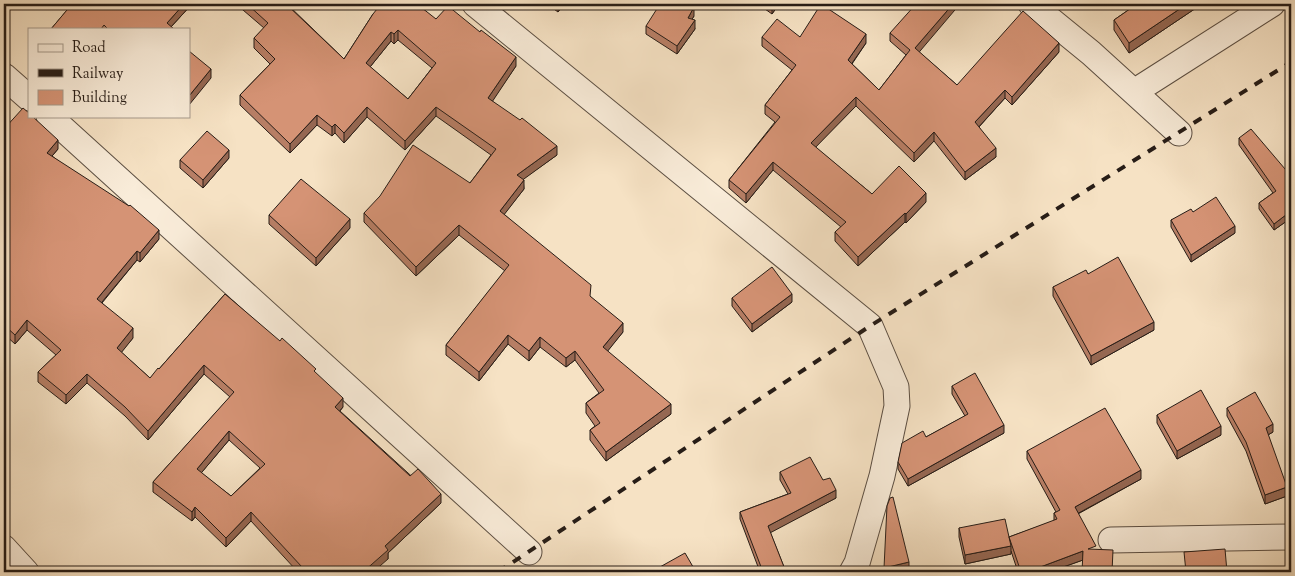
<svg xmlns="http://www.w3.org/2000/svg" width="1295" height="576" font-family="'Sorts Mill Goudy',serif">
	<rect width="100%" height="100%" fill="#f6e2c4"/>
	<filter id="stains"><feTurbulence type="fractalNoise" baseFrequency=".004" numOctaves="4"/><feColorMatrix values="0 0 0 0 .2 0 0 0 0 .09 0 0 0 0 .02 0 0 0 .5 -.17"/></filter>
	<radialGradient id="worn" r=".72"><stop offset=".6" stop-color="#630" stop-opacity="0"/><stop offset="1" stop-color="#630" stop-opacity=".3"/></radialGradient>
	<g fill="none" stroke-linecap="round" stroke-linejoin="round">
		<g stroke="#5b4e42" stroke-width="27">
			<path id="minor" d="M475 4 870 326 896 387 897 406 882 476 857 563 852 572
				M1031 4 1091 53 1179 133
				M4 76 29 98
				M1134 92 1272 4
				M49 116 529 552
				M1111 540 1291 537
				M4 548 26 572"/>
		</g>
		<use href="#minor" stroke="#f9ecd9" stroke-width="25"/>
		<path stroke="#271d17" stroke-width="4" stroke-dasharray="9 9" stroke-linecap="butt" d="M498 572 870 326 1291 62"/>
	</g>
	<path fill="#b77e65" stroke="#271d17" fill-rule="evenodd" d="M62 4H192L171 27 174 29H51L68 9Z
		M236 4H287L344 59 373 14 436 19 516 66 492 101 557 155 523 179 524 189 504 214 591 297 623 332 607 351 671 414 606 461 590 440V430L595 426 586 413V403L599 393 575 360 566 367 540 347 529 361 508 344 479 381 446 355V345L505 271 459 235 416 276 364 222V213L470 183 491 155 436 116 405 150 367 117 344 143 335 133 332 136 317 125 290 153 240 105V95L270 64 254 48V38L264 28ZM398 40 432 68 408 99 370 67 391 41 394 44Z
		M547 4H564L558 12Z
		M758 4H779L772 14Z
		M1137 4H1202L1129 53 1114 30V20Z
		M694 16 692 19 695 29 677 54 646 34V26Z
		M890 33 919 52 957 85 1059 52 1012 105 1005 98 979 127 996 157 965 180 934 141 914 162 856 106 815 147 872 194 926 202 906 223 905 222 858 266 835 241V232L841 227 773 170 746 203 729 188V180L775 122 765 114V105L792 70 762 46V37H800L866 43 852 64 879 90 906 55 890 41Z
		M4 129 58 149 52 156 159 239 140 262 137 260 102 303 133 338 121 352 150 378 159 369 225 294 316 374 343 407 340 411 441 503 388 553V559L296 570 251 521 226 547 195 517 192 521 153 492V482L230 397 204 374 148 440 125 416 87 383 66 404 38 382V372L56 355 27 330 15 344 4 334ZM229 440 260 468 231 496 201 473Z
		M1239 138 1291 176V218L1274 230 1259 209V203L1273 193 1239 145Z
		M229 158 203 188 180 168V160Z
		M1193 212 1235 233 1191 262 1171 227V220Z
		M269 215 350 228 316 266 269 224Z
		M1088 274 1154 330 1091 365 1053 296V287Z
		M732 298 792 302 752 332 732 306Z
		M952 386 1004 433 908 486 898 469V462L926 437 965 416 952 394Z
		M1227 408 1273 432 1268 435 1287 496 1265 504 1246 451 1227 416Z
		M1157 415 1221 435 1177 459 1157 423Z
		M1027 451 1141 479 1078 514 1083 560 1049 572H1018L1011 551V554L965 564 959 537V528L1009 537 1054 521V513L1056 512 1027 459Z
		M780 472 823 480 836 498 770 532 786 572H760L740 519V512L788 494 780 480Z"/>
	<path fill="#956752" stroke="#271d17" d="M4 4H9L4 10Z
		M184 4H192L169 29 167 23Z
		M558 4H564L558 12Z
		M773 4H779L772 14V5Z
		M953 4H960L915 57V48Z
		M1187 4H1202L1129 53V43Z
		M694 7V16L688 26V18Z
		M695 20V29L677 54V46Z
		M398 30V40L394 44V34Z
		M391 32V41L366 72V63Z
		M866 34V43L848 69V60Z
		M1059 43V52L1012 105V97Z
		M516 57V66L488 108V98Z
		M211 69V78L189 105V96Z
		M1005 90V98L975 131V122Z
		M856 97V106L811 152V143Z
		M367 107V117L344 143V133Z
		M436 107V116L405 150V141Z
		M317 115V125L290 153V144Z
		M335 124V133L332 136V127Z
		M934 132V141L914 162V153Z
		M58 140V149L47 162V153Z
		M557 146V155L517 184V175Z
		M996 148V157L965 180V172Z
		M229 150V158L203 188V180Z
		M773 162V170L746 203V194Z
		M524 180V189L500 220V211Z
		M926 193V202L906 223V214Z
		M1291 211V218L1274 230V224Z
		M905 213V222L858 266V257Z
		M350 219V228L316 266V258Z
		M459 225V235L416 276V267Z
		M1235 226V233L1191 262V255Z
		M159 230V239L140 262V253Z
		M137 251V260L97 308V299Z
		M792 294V302L752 332V324Z
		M27 320V330L15 344V335Z
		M1154 322V330L1091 365V356Z
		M623 323V332L603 357V347Z
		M133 328V338L117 358V348Z
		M508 335V344L479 381V372Z
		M540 337V347L529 361V351Z
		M575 351V360L566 367V358Z
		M204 365V374L148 440V431Z
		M87 374V383L66 404V395Z
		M343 398V407L335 416V407Z
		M671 404V414L606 461V452Z
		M1273 424V432L1266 436V428Z
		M1004 425V433L908 486V479Z
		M1221 426V435L1177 459V451Z
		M229 431V440L197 478V469Z
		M1141 470V479L1075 515V507Z
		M1287 487V496L1265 504V495Z
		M836 490V498L768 534V526Z
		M441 494V503L388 553V559L373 572H363L385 546Z
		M195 507V517L192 521V512Z
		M251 512V521L226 547V538Z
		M1011 546V554L965 564V555Z
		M1083 551V560L1049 572H1027Z
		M909 562V567L884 572V568Z"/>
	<path fill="#d59375" stroke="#271d17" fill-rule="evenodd" d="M72 4H184L167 23 174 29H108L104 25 101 29H51Z
		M247 4H286L344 59 373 14 381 4H417L436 19 448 6 480 32 481 30 516 57 488 98 520 120 522 118 557 146 517 175 524 180 500 211 591 285 590 296 623 323 603 347 671 404 606 452 590 430 600 423 586 403 604 390 575 351 566 358 540 337 529 351 508 335 479 372 446 345 509 265 459 225 416 267 364 213 380 196 413 145 470 183 496 149 436 107 405 141 367 107 344 133 335 124 332 127 317 115 290 144 240 95 275 59 254 38 268 23ZM398 30 436 63 408 99 366 63 391 32 394 34Z
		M660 4H689L694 7 688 18 695 20 677 46 646 26Z
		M821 4 866 34 848 60 879 90 910 50 890 33 916 4H953L915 48 957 85 1023 11 1059 43 1012 97 1005 90 975 122 996 148 965 172 934 132 914 153 856 97 811 143 872 194 899 166 926 193 906 214 905 213 858 257 835 232 846 222 773 162 746 194 729 180 780 117 765 105 796 65 762 37 777 19 800 37Z
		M1137 4H1187L1129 43 1114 20Z
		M189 51 211 69 189 96Z
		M23 108 29 113V116H32L58 140 47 153 129 206 130 205 159 230 140 253 137 251 97 299 133 328 117 348 150 378 158 368 159 369 225 294 280 341 282 338 316 369 314 371 343 398 335 407 410 476 418 469 441 494 385 546 388 550 363 572H293L302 567 251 512 226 538 195 507 192 512 153 482 234 392 204 365 148 431 125 407 87 374 66 395 38 372 61 350 27 320 15 335 4 325V283L7 279 4 275V129ZM229 431 265 464 231 496 197 469Z
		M1251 129 1291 176V211L1274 224 1259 203 1276 191 1239 138Z
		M207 131 229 150 203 180 180 160Z
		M301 179 350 219 316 258 269 215Z
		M1216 197 1235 226 1191 255 1171 220 1191 209 1193 212Z
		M1118 257 1154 322 1091 356 1053 287 1086 270 1088 274Z
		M772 267 792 294 752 324 732 298Z
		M975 373 1004 425 908 479 898 462 902 443 923 431 926 437 968 414 952 386Z
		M1201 390 1221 426 1177 451 1157 415Z
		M1255 392 1273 424 1266 428 1287 487 1265 495 1246 442 1227 408Z
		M1105 408 1141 470 1075 507 1096 546 1088 549 1113 550 1112 572H1082L1083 551 1027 572H1021L1009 537 1057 519 1054 513 1060 510 1027 451Z
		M810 457 823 480 830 478 836 490 768 526 786 572H763L740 512 791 493 780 472Z
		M893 497 909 562 884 568 887 506 890 498Z
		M1005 519 1011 546 965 555 959 528Z
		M1225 549 1227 572H1186L1184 552Z
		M685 553 696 572H651Z"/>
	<rect width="1295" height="576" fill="none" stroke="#f6e2c4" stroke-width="20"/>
	<rect x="5" y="5" width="1285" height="566" fill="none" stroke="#271d17" stroke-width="2.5"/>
	<rect x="10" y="10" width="1275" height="556" fill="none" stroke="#271d17"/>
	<rect x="28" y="28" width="162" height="90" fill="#f9ecd9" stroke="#a5998b"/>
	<rect x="38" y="44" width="25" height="8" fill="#f9ecd9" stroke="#a5998b"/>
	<text x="72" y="52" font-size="15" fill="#271d17">Road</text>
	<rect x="38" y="69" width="25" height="8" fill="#271d17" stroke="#a5998b"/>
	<text x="72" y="78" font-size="15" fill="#271d17">Railway</text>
	<rect x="38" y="90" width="25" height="15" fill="#d59375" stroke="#a5998b"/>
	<text x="72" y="102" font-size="15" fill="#271d17">Building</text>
	<rect width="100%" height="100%" filter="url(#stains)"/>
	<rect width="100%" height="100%" fill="url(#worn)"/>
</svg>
